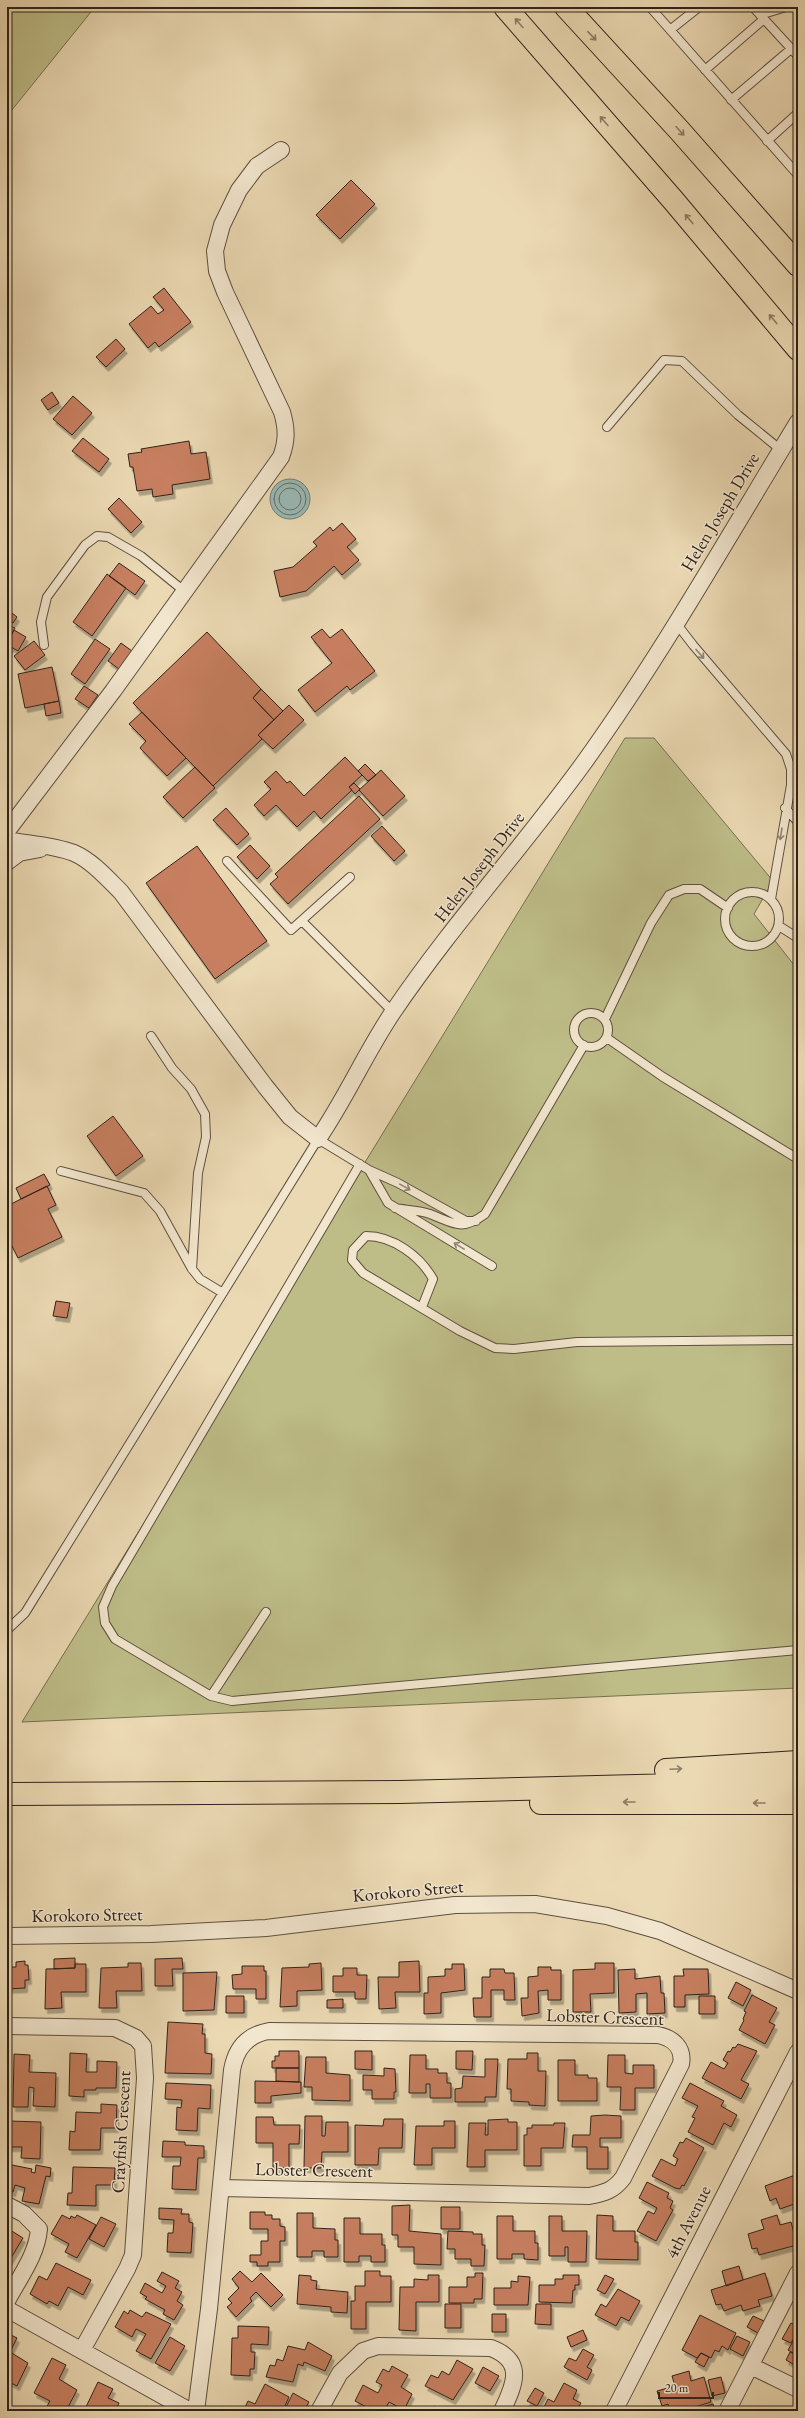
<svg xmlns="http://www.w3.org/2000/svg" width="805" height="2418" font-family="'EB Garamond',serif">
	<defs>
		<filter id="shadow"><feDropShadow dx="2.5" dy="4.5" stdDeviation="0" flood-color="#0004"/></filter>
	</defs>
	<rect width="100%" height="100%" fill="#ebd9b3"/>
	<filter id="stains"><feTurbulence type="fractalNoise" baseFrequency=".005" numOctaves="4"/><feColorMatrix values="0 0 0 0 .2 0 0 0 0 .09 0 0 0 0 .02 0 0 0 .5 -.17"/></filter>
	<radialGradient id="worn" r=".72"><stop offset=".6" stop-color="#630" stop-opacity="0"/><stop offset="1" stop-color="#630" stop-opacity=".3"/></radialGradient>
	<path fill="#bebd88" stroke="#767052" d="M7 7H95L7 116Z
		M625 738H654L773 881 754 914 798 970V1688L22 1722Z"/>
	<path fill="#9ab9b5" stroke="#6f7d77" d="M270 499a20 20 0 1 1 40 0a20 20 0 1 1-40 0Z"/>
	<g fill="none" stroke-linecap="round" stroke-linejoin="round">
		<path stroke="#646e68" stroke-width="1" d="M274 499a16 16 0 1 1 32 0a16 16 0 1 1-32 0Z
			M279 499a11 11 0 1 1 22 0a11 11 0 1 1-22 0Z"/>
	</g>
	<path fill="#c77f61" stroke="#2f221b" filter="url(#shadow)" d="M351 180 375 204 340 239 316 215Z
		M164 288 191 322 159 347 155 342 148 348 129 324 151 306 158 314 164 310 153 297Z
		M116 339 125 349 106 367 96 357Z
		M52 392 59 403 48 410 41 400Z
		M73 396 92 413 72 435 53 419Z
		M83 438 109 459 99 472 72 451Z
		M189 441 191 454 206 452 210 479 172 485 173 494 153 497 152 489 137 491 133 467H130L128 454 142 452 141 449Z
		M119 498 142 522 131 533 108 509Z
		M342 523 356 539 347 547 359 560 342 575 334 566 306 591 280 597 274 571 293 567 317 546 313 542 330 527 333 531Z
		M119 563 145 581 135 595 109 576Z
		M107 574 126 588 92 636 73 622Z
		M7 609 17 617 13 623 7 618Z
		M7 624 15 628 7 643Z
		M322 629 330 638 342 629 375 671 350 690 347 686 315 712 298 690 332 663 311 637Z
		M14 630 26 637 18 651 11 647 7 654V643Z
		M207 632 261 689 253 698 274 720 258 735 262 739 213 786 133 703Z
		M95 639 110 649 85 684 71 674Z
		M34 641 45 655 25 670 14 656Z
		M121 643 132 651 119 669 108 661Z
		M52 667 59 701 25 708 18 674Z
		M84 686 98 695 89 708 75 699Z
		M261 689 283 711 274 720 253 698Z
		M59 701 61 713 46 716 44 704Z
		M289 705 304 720 273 749 258 735Z
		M142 712 186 758 167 776 140 748 146 741 129 724Z
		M345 757 362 775 349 787 352 790 321 819 314 811 297 827 276 805 264 816 254 805 271 789 264 782 276 771 287 783 290 781 304 796Z
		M365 764 376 775 368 781 358 771Z
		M195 767 215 788 183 818 163 797Z
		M381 770 405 796 383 816 359 790Z
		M354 783 360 789 355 794 349 787Z
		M359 796 380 819 288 904 270 884 278 877 275 874Z
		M226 808 249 834 237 845 213 820Z
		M382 826 405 851 394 861 371 836Z
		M250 845 270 866 257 879 237 857Z
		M197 846 267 941 215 979 146 883Z
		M113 1116 143 1156 116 1176 87 1136Z
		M44 1174 50 1185 21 1199 16 1188Z
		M47 1186 56 1205 48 1209 62 1237 18 1258 7 1236V1206Z
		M56 1301 70 1303 67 1318 53 1316Z
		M75 1958V1968L54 1969V1959Z
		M182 1958 183 1969H172L173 1986H155V1959Z
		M25 1961V1965H28L29 1980H25V1988L7 1989V1967H16V1962Z
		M419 1961 420 1992H395L396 2008 379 2009 378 1977H399V1962Z
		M128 1963H141L142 1991H116L117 2008H99L101 1968 128 1967Z
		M321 1963 322 1990 297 1991V2006L280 2007 282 1968 309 1967V1964Z
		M595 1963H614V1993L590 1994 591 2012H573V1970L595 1969Z
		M75 1964H86V1992H61L62 2008 45 2009 46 1969 75 1968Z
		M452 1964H464L465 1990 441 1993V2013L424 2014V1993H428V1977L445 1976V1969H452Z
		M242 1966H264V1971H266V1999H256V1989H233L232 1975 242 1974Z
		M538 1967H551V1970H561V2000H548V1990L538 1991 539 2013 522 2016 521 1998H528V1977L538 1976Z
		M343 1968H357V1975H367L366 1999H355V1992H333V1976H343Z
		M490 1969H504L505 1973H514L515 2000H504V1990H491V2017H474L473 1998H482V1977H490Z
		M635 1969V1979L660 1976 661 1993H664L665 2013 647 2014V1993L636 1994V2012L619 2013 618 1970Z
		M683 1969H708L709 1994 685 1995V2007H674V1976H684Z
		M217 1972 214 2010 183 2011V1973Z
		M736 1982 751 1990 743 2006 728 1998Z
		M752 1995 777 2008 769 2022 775 2025 765 2044 739 2030 744 2020 743 2019 746 2012 744 2011Z
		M226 1996H244V2013H226Z
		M699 1996H715V2014H699Z
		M343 1999V2008H327V2000Z
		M168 2022 203 2024 202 2034H205V2053L212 2054 211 2074 165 2073Z
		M738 2044 757 2051 741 2080 749 2084 741 2099 702 2078 711 2062 724 2069 728 2063 723 2060 728 2051 730 2052 733 2047 735 2048Z
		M279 2051H299V2068H272V2061H275V2056H279Z
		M355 2051H372V2070L355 2069Z
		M456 2051H473L472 2070 456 2069Z
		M70 2053 87 2054 86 2072H97V2061L117 2062 116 2088H96V2090H84V2097L69 2096Z
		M527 2053H538V2071H546L545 2106 529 2105V2102L511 2101V2089H507L508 2059H527Z
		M14 2054 30 2055 29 2072 56 2073 55 2107 33 2106 34 2088 29 2087 28 2107H13Z
		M410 2055H426V2069H438V2073H447V2083H451V2098H430V2084H426V2093H409Z
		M608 2055H625V2073L633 2074V2065H654V2088H635V2110H620L621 2087H607Z
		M306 2057H326V2073L350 2075V2101L312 2100V2087H304Z
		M485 2059H498L496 2097H485V2102H455V2089L462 2088 463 2076 485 2077Z
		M558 2060H575V2075H588V2078H597V2101H558Z
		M276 2068H299V2082L276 2081Z
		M384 2068 395 2069 396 2092H394V2099H372V2090H363V2075L384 2076Z
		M255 2081 301 2082V2093L271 2096V2103H255Z
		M166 2083 211 2085 210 2109 198 2108 197 2131 176 2130 177 2107 181 2108 182 2100 165 2099Z
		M690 2083 724 2101 721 2106 737 2115 731 2127 724 2123 713 2145 688 2132 695 2118 692 2117 698 2106 682 2098Z
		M101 2104 117 2105 116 2128H101L100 2150H69L70 2131 75 2132 76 2112 101 2113Z
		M605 2115 621 2116V2138H600V2147H608V2169H587V2147H572L573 2135H590L591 2116Z
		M305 2116H322V2136H325L326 2122H348V2152H322L321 2168H304Z
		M256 2117H273L274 2125H300L299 2144H289V2168H273V2143H256Z
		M384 2119H403L402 2148H379L378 2165H355V2125L383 2126Z
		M508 2119V2122H517V2150H485V2167H467L469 2123H486L485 2135H488V2120Z
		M10 2121 41 2122 40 2159 21 2158 22 2147H9Z
		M444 2121H455V2148H432V2165H414L416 2126H444Z
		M554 2123H565L563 2148H541V2166H524V2135H527V2128H532V2125H554Z
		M686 2138 704 2148 684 2186 682 2185 680 2189 675 2188 652 2176 661 2159 675 2166 678 2159 673 2156 680 2142 683 2143Z
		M163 2141 185 2142V2145L204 2146V2158H198L196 2190 172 2189 173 2166H180L181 2157H162Z
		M7 2164 32 2169 31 2172 35 2173 36 2165 51 2168 50 2177 46 2176 39 2204 22 2201 25 2188 15 2185 13 2192 7 2191Z
		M73 2167 115 2168 114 2185H96V2206L67 2205 68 2193H72Z
		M798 2174V2205L797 2203 780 2209 776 2198 770 2201 765 2186Z
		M647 2182 669 2193 667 2198 673 2201 670 2208 673 2210 656 2241 637 2231 648 2211 654 2214 657 2208 639 2198Z
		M410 2205 409 2231 441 2234V2265L414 2264V2247H398V2235H392V2206Z
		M441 2207H460V2229H441Z
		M159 2208 182 2209 181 2214H189V2222L193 2223 191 2253 167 2252 168 2233H173L174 2220 159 2219Z
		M250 2212H265V2215H272V2219H280V2226L285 2227V2241H280V2262H268V2266H257V2262H250V2255H261V2241H268V2229H250Z
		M297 2213H313V2228L335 2229V2240H338V2257H324V2251H312V2257H297Z
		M62 2215 70 2219 71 2216 75 2218 77 2215 96 2225 77 2258 65 2252 69 2244 51 2234Z
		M597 2215 613 2216V2231H635V2242H638V2260L596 2259Z
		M777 2215 780 2225 791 2222 797 2245 759 2255 757 2248 752 2249 748 2234 764 2229 761 2220Z
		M497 2216H513V2231H535V2243H538V2260L524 2259V2254H512V2259H497Z
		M549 2216H562V2231H587L586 2262H568V2247H565V2256H549Z
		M101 2217 116 2224 104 2247 89 2239Z
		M344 2218H360V2234H382V2245H385V2262H371V2256H359V2262H344Z
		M7 2228 23 2238 8 2263H7Z
		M448 2231 473 2232V2234H482V2245H485L484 2266H471V2259H455V2249H447Z
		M56 2263 91 2280 83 2295 68 2287 58 2306 49 2301 47 2304 30 2294 39 2276 47 2280Z
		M739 2266 743 2280 726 2286 722 2271Z
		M240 2271 252 2282 261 2273 283 2295 271 2307 256 2292 250 2298 252 2301 236 2317 227 2307 232 2303 228 2299 239 2288 232 2279Z
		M365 2271H380V2276H391V2302H366V2329H351V2301H355V2286H365Z
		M162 2272 179 2281 175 2288 182 2292 177 2301 183 2305 174 2320 163 2314 165 2310 145 2299 147 2297 140 2293 145 2283 162 2293 166 2286 157 2281Z
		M475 2273H483L482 2299H474V2303H449V2287H467V2277H475Z
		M765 2273 772 2296 758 2300 760 2306 743 2311 741 2305 724 2311 721 2304 716 2305 711 2290Z
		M299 2275 311 2276V2280L317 2281 316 2289 348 2292 347 2313 331 2312V2307L297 2304Z
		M428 2275H439V2302H416V2331L399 2330 400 2287H414V2279L428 2280Z
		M563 2275H579V2285H575V2290H573L572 2303 539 2302V2285H555V2279H563Z
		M605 2275 614 2279 605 2294 597 2290Z
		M518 2276 530 2277 528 2305H494V2288H511V2281L518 2282Z
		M618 2289 640 2301 629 2321 621 2317 616 2326 595 2315 601 2304 606 2307Z
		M445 2304H461V2328H445Z
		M536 2304H551V2325L535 2324Z
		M130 2310 142 2317 146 2312 171 2324 151 2359 136 2351 146 2334 136 2329 132 2337 115 2327 124 2311 128 2314Z
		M492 2314H506V2332H492Z
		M700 2315 736 2333 728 2350 722 2346 719 2352 715 2350 711 2358 701 2353 697 2358 682 2350Z
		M753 2316 764 2321 758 2333 747 2327Z
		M791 2323 798 2326V2330L791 2343 782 2339Z
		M238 2326 269 2327 268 2345 251 2344V2352H255L254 2369H250V2376L231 2375 232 2338H238Z
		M583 2330 587 2340 571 2347 567 2337Z
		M7 2333 17 2338 10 2352 28 2363 17 2386 7 2381Z
		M798 2333V2356L788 2350Z
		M737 2336 750 2342 743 2356 730 2349Z
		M170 2337 185 2346 170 2371 155 2363Z
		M308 2342 332 2356 325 2371 304 2362 303 2366 298 2364 293 2382 266 2377 270 2365 275 2366 277 2359 283 2361 288 2346 305 2350Z
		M583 2349 594 2355 587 2367 592 2370 587 2380 564 2367 569 2358 576 2361Z
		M790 2352 798 2356V2367L786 2360Z
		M701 2353 709 2357 704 2367 695 2362Z
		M52 2358 66 2365 59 2379 77 2390 66 2411H52L46 2408 50 2401 34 2393Z
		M457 2360 473 2369 453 2400 425 2386 431 2375 438 2378 442 2371 449 2375Z
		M392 2366 408 2375 401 2387 412 2394 404 2410 389 2402 384 2411 377 2408 374 2411 355 2401 363 2385 378 2393 382 2385 376 2382 383 2369 389 2372Z
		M483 2367 499 2376 490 2391 475 2383Z
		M689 2371 691 2381 704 2377 711 2402 695 2407V2410L692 2411 687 2409 670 2411 668 2404 662 2406 657 2391 675 2386 672 2376Z
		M721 2377 725 2393 712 2396 708 2380Z
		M98 2382 113 2389 108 2398 119 2403 116 2410 118 2411H84Z
		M564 2383 577 2390 573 2399 581 2403 576 2411H542L548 2399 554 2402Z
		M265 2384 289 2397 283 2410 280 2408 278 2411H243L248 2401 255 2404Z
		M535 2388 544 2393 537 2406 527 2401Z
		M293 2393 309 2402 304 2411H290L285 2409Z
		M713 2404 715 2411H703L702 2407Z
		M146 2406 156 2411H144Z
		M434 2406 444 2411H431Z"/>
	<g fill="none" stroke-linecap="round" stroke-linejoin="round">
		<g stroke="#5e5041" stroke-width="10">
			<path id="service" d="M650 7 798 175
				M753 7 798 56
				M760 15 786 7
				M670 30 699 7
				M705 70 764 19
				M731 100 791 49
				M767 141 798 113
				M607 427 664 360 682 361 738 415 781 450
				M676 623 693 645 786 754 791 769V785L771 899
				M44 645 41 622 47 597 85 545 97 536 108 537 141 556 184 591
				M785 808 798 822
				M227 861 291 930 350 877
				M725 919a27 27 0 1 1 54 0a27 27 0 1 1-54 0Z
				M302 921 393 1012
				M779 926 798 938
				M574 1030a17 17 0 1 1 34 0a17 17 0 1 1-34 0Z
				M605 1019 651 923 669 895 684 889H700L728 908
				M151 1036 172 1068 191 1089 205 1114 206 1137 198 1173 192 1269
				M607 1038 663 1077 798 1159
				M360 1164 112 1586 103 1607 105 1623 115 1639 211 1696 232 1701 798 1650
				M369 1170 388 1203 492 1266
				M61 1171 144 1193 160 1211 192 1269 200 1279 223 1293
				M395 1208C406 1210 419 1210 430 1214 454 1223 461 1232 485 1214L584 1045
				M422 1307 433 1279C420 1256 393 1236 366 1236L353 1250 352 1260 363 1273 460 1331 495 1348 514 1349 577 1342 798 1340
				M7 1630 25 1613 318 1139 369 1170 398 1183 466 1221H476
				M211 1696 266 1612"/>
		</g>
		<g stroke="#5e5041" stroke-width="18">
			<path id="minor" d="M7 831 113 691 281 457C287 441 287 429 282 412L225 292 217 271 215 251 222 225 239 190 257 166 281 150
				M7 840C29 844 53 845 74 853 92 861 107 878 121 892L265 1086 290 1117 318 1139C346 1098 366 1052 393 1012 452 925 522 848 583 764 662 654 728 537 798 422
				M7 862 19 853 40 849
				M7 1936 151 1934 266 1928 455 1905 535 1904 607 1916 660 1931 798 1991
				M7 2026 115 2028 136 2038 143 2046 145 2078 133 2255 127 2269 82 2350
				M7 2205 24 2214 39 2229C37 2255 19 2278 7 2301
				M7 2309 190 2411
				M751 2366 798 2389
				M196 2411 209 2309 232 2070C236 2048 247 2035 269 2031L658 2035C673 2038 684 2048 681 2064L623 2178C613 2191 604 2193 589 2196L221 2188
				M319 2411 340 2373 363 2351 378 2346 491 2348C525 2361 515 2384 502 2411
				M614 2411 798 2052
				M727 2411 798 2273"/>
		</g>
		<g stroke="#2f221b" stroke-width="24">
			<path id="primary" d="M505 7 673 200 798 349
				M566 7 679 130 798 265"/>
		</g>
		<g stroke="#2f221b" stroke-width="24">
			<path id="trunk" d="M666 1770 798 1762
				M7 1794 400 1792 798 1782
				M541 1803H798"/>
		</g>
		<use href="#service" stroke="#f2e6ce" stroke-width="8"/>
		<use href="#minor" stroke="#f2e6ce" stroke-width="16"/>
		<use href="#primary" stroke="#ebd9b3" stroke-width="22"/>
		<use href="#trunk" stroke="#ebd9b3" stroke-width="22"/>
	</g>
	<defs><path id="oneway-shaft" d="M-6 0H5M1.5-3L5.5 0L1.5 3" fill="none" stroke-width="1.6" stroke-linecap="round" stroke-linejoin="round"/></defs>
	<g stroke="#8d7e67">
		<use href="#oneway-shaft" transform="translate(519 23) rotate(-131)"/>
		<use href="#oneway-shaft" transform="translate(592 36) rotate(47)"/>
		<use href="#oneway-shaft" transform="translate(604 121) rotate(-131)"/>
		<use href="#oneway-shaft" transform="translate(680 131) rotate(48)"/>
		<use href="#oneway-shaft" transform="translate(689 219) rotate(-130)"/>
		<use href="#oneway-shaft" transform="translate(773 319) rotate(-130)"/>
		<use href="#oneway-shaft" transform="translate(676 1769) rotate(-3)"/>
		<use href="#oneway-shaft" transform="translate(629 1802) rotate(180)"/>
		<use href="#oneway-shaft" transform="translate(759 1803) rotate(-180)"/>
	</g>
	<g stroke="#908474">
		<use href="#oneway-shaft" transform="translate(700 654) rotate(49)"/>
		<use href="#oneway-shaft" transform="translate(781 834) rotate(99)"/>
		<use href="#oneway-shaft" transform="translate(405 1187) rotate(29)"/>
		<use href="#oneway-shaft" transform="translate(459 1246) rotate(-149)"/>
	</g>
	<g text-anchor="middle" stroke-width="3" stroke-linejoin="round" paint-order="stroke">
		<g font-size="18" fill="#2f221b" stroke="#f2e6ce">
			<text transform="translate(720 512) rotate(-59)" y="6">Helen Joseph Drive</text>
			<text transform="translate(479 867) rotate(-52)" y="6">Helen Joseph Drive</text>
			<text transform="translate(408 1891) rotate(-5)" y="6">Korokoro Street</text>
			<text transform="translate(87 1915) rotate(-1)" y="6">Korokoro Street</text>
			<text transform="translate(605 2017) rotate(2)" y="6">Lobster Crescent</text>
			<text transform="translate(121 2132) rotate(-87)" y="6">Crayfish Crescent</text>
			<text transform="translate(314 2170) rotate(1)" y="6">Lobster Crescent</text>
			<text transform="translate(688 2222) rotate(-63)" y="6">4th Avenue</text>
		</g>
	</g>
	<rect width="805" height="2418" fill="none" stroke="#ebd9b3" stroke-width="24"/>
	<rect x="8" y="8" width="789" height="2402" fill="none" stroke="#2f221b" stroke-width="2"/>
	<rect x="12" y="12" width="781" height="2394" fill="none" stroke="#2f221b"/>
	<path d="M659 2392v6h54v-6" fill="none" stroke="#2f221b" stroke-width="2"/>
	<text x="665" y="2392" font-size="12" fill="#2f221b" stroke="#f2e6ce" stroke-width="3" paint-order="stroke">20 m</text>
	<rect width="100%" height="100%" filter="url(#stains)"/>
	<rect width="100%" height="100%" fill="url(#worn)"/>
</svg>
